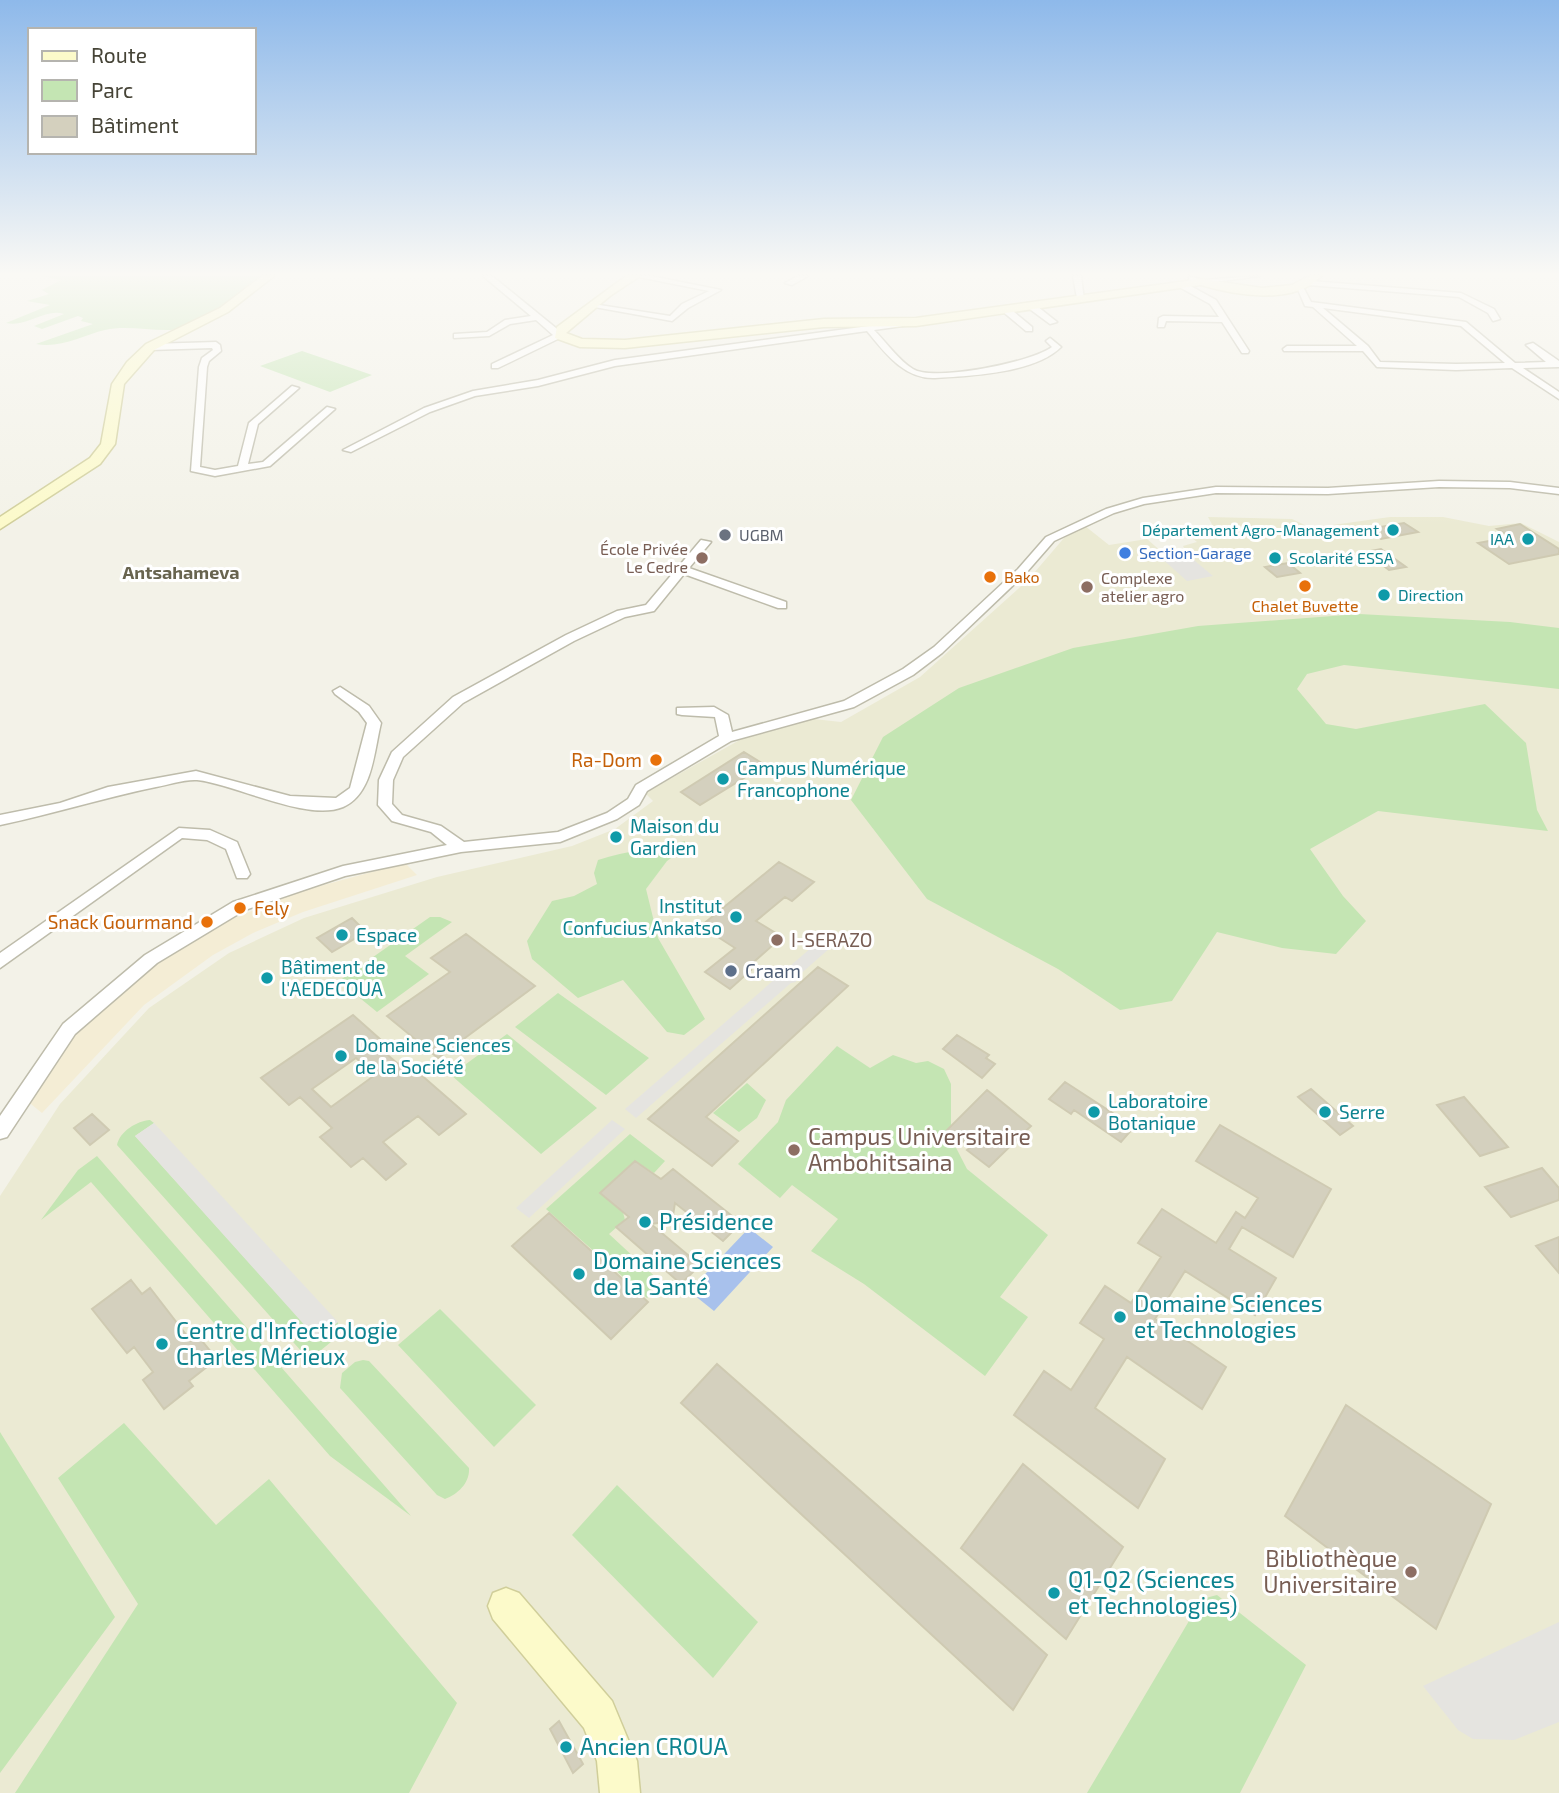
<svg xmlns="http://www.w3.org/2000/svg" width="1559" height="1793" font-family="'Exo 2',sans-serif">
	<rect width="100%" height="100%" fill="#f3f2e8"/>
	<path fill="#f4edd5" d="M405 863 417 875 303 912 253 933 213 955 144 1005 42 1113 26 1100 62 1057 58 1053 77 1030 121 990 171 954 225 922 298 892Z"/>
	<path fill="#ebead3" d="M1208 517 1292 519 1311 528 1390 517H1443L1489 526 1521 523 1559 542V1793H0V1196L60 1104 149 1008 229 953 304 918 437 877 572 846 615 829 653 801 645 793 745 737 805 718 841 722 920 677 1028 580 1064 538 1085 526 1109 545 1147 539 1163 553 1170 552 1176 556 1187 554 1183 546 1197 542 1187 534 1214 528Z"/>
	<path fill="#c4e5b3" d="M42 276H265C239 297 206 327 171 330 150 331 126 325 105 330 83 335 60 349 36 344L93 324 81 321 83 318 78 316 42 329 34 326 64 314C45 308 26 328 6 323L50 305 27 301 49 294 42 290 61 280Z
		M302 351 372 375 330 392 260 366Z
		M1359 614 1510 622 1559 628V689L1344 665 1307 674 1297 689 1326 724 1356 729 1485 704 1526 743 1537 810 1548 831 1378 811 1310 849 1343 896 1366 921 1336 954 1282 948 1217 932 1172 1001 1120 1010 1058 969 927 899 851 800 883 737 959 688 1073 648 1198 626Z
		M685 841V848L667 861 646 889 658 938 705 1019 684 1035 667 1032 623 980 578 998 532 959 527 941 552 901 574 896 597 884 594 873 598 860C627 850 656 849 685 841Z
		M430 917H440L452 922 405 956 429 974 377 1012 339 981Z
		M558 993 649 1058 606 1095 515 1027Z
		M507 1034 597 1108 541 1154 451 1075Z
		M837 1046 870 1068 893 1055 916 1063 928 1061 944 1069 951 1084V1138L967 1169 1048 1235 1000 1297 1028 1317 985 1376 864 1284 811 1251 838 1219 792 1185 780 1198 738 1164 778 1122 786 1100Z
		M747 1083 766 1100 757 1118 739 1132 713 1113Z
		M150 1120 154 1123 135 1136 317 1338 338 1322 337 1337 320 1351 302 1352 117 1145C120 1131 137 1121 150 1120Z
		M630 1134 665 1161 654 1173 635 1161 600 1193 623 1212 625 1220 609 1234 662 1283 647 1298 546 1209Z
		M97 1156 411 1516 330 1456 91 1182 41 1220 78 1170Z
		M440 1309 536 1405 494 1447 398 1345Z
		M363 1360 369 1361 469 1468C470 1483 458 1494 445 1499L437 1495 340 1388 342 1373 355 1362Z
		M124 1423 216 1525 269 1479 457 1703 409 1793H15L138 1604 58 1478Z
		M0 1432 115 1617 0 1773Z
		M617 1485 758 1622 713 1678 572 1535Z
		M1217 1595 1306 1665 1240 1793H1087L1202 1599Z"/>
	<path fill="#e5e4e0" d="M1171 554 1175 557 1188 555 1213 576 1187 581 1159 556Z
		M819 941 830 948 797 977 796 982 791 983 636 1118 625 1109Z
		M612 1120 625 1129 529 1218 516 1208Z
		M154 1123 338 1322 317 1339 135 1136Z
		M1559 1622V1722L1514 1740 1473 1739 1458 1730 1423 1686Z"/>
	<path fill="#a8c1ec" d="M749 1228 773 1247 714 1311 689 1291Z"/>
	<path fill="#d4d0be" stroke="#cfcab2" stroke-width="2" fill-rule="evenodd" d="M1404 523 1418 532 1381 539 1368 529Z
		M1520 524 1559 549V554L1509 564 1478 543 1511 537 1497 529Z
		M1381 549 1406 567 1389 570 1365 552Z
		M1288 563 1300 573 1277 577 1265 567Z
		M744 752 765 765 700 805 681 792Z
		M779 862 814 882 792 901 785 897 756 921 782 937 747 968 751 970 730 989 705 972 735 948 701 926Z
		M352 918 366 932 332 952 317 938Z
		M466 934 535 986 438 1058 387 1016 450 972 431 958Z
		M818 967 848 986 706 1117 738 1141 712 1166 648 1119Z
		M353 1015 381 1040 375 1044 398 1064 404 1060 466 1114 439 1135 418 1116 383 1142 406 1164 386 1180 363 1158 351 1167 320 1137 332 1128 300 1097 289 1105 261 1078ZM356 1058 375 1075 331 1107 312 1089Z
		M957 1035 989 1055 986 1058 995 1064 982 1078 943 1049Z
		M1065 1082 1134 1127 1121 1142 1074 1110 1071 1114 1049 1099Z
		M1311 1089 1353 1126 1340 1135 1298 1097Z
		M987 1090 1031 1126 989 1167 967 1150 971 1147 947 1130Z
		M1464 1097 1508 1147 1480 1156 1437 1105Z
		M92 1114 109 1130 90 1145 74 1128Z
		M1220 1125 1331 1189 1293 1257 1242 1227 1229 1249 1276 1278 1255 1315 1185 1271 1155 1319 1226 1367 1202 1409 1127 1357 1095 1408 1165 1459 1138 1508 1014 1415 1044 1371 1071 1390 1104 1339 1080 1323 1105 1286 1131 1303 1161 1257 1138 1243 1162 1209 1216 1243 1236 1212 1245 1218 1258 1198 1196 1161Z
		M635 1161 661 1179 673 1169 741 1223 723 1241 675 1203 672 1221 651 1224 700 1265 681 1284 616 1227 629 1217 600 1193Z
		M1542 1168 1559 1188V1200L1511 1217 1485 1187Z
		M549 1213 648 1302 611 1339 512 1246Z
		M1559 1237V1273L1536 1246Z
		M131 1280 142 1294 150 1288 191 1341 198 1336 217 1359 189 1381 193 1386 164 1409 143 1380 153 1372 134 1347 127 1353 92 1309Z
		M717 1364 1047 1655 1013 1710 681 1403Z
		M1346 1405 1491 1504 1436 1629 1285 1516Z
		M1023 1464 1123 1547 1066 1639 961 1548Z
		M559 1721 583 1764 573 1773 550 1729Z"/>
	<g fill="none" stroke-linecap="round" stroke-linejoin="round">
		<g stroke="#bebcab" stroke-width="3">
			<path id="street" d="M483 276H492L562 333V337L498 368H492V364L553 335 536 320 510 324 489 336 454 338V334L487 332 505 320 531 316Z
				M634 276H651L721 290 688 308 672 321 589 306 593 304 670 316 682 304 709 291Z
				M798 276H808L792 285 785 283Z
				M1073 276H1081L1084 300 1077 298Z
				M1189 276 1202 280 1259 276 1201 284 1189 280Z
				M1311 281 1461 293 1494 309 1500 319 1493 321 1488 313 1459 297 1308 285Z
				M1181 284H1187L1216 300 1249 351 1248 353H1242L1222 322 1166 321 1164 327H1158L1159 318 1163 316 1219 317 1210 304 1181 288Z
				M1296 285H1302L1311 302 1466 322 1515 363 1546 362 1526 345 1533 343 1559 361V367L1523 368 1559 392V399L1512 368 1456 370 1377 367 1363 351H1284L1283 349 1287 346H1357L1313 307 1305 306ZM1323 308 1461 326 1505 363 1456 364 1380 362 1368 346Z
				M1027 303H1033L1057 322 1050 324 1027 307Z
				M1002 307H1008L1032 327V331H1026L1002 311Z
				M914 320 917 324 874 330C886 342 899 361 913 369 933 382 1033 362 1052 347L1046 341 1050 338 1061 347C1035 373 970 376 935 378 904 379 885 353 867 331L615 366 538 386 475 396 430 412 351 452 343 450 424 408 473 391 538 380 615 360Z
				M216 342 220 345 221 351 209 361 207 367 200 467 215 470 238 466 249 423 292 386 299 388 258 424 248 464 263 462 327 407 335 409 270 466 215 476 191 471 199 367 202 358 213 350 212 348 150 350 146 347 150 344Z
				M1439 481 1510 482 1559 488V494L1510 488 1439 487 1328 494 1216 493 1144 504 1114 513 1054 541 1026 573 942 653 913 675 854 707 731 741 647 791 639 805 617 819 560 842 461 852 345 876 245 910 157 963 75 1034 7 1137 0 1139V1116L63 1024 145 955 233 902 343 866 447 845 431 832 392 821 378 805 379 780 392 752 453 697 566 635 617 611 646 605 701 540 711 542 689 568 786 602V608H778L684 574 654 611 625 617 574 641 463 703 403 757 393 780 392 804 402 815 441 826 464 842 558 832 607 813 628 799 636 785 719 736 715 717 682 715 677 714V708L714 707 728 715 732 732 844 701 903 669 934 647 1018 569 1046 537 1106 509 1143 498 1216 487 1328 488Z
				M340 687 369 706 381 723C374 751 373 794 343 807 307 822 235 784 197 780 185 779 168 785 156 787 103 798 52 814 0 825V815L60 803 108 787 196 771 290 796 336 798 350 788 367 723 359 712 335 694 333 691Z
				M179 828 210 830 237 842 250 874 247 878H237L226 849 207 840 182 838 0 968V953Z"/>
		</g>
		<g stroke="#d0ce9a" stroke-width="3">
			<path id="secondary" d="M262 276H274L228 312 154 350 124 384 115 444 100 464 0 529V517L90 458 101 444 112 384 127 362 146 344 220 308Z
				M626 276H640L610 296 566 333 582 339 625 340 824 319 916 318 1201 279 1262 288 1292 285 1309 276H1321C1294 306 1235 295 1201 285L916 326 824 327 625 348 580 347 555 338 557 327Z
				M506 1588 519 1593 612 1701 637 1761 640 1793H600L597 1761 584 1728 493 1619 488 1606 493 1593Z"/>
		</g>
		<use href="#street" fill="#fff" fill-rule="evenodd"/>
		<use href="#secondary" fill="#fcfaca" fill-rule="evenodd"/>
	</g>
	<linearGradient id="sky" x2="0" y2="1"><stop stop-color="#8eb9ea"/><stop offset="0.52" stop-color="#faf9f5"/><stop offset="1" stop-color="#faf9f5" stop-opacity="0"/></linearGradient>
	<rect width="1559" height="527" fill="url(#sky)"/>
	<g fill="#0f9aa8" stroke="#fff" stroke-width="2.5">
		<circle cx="1393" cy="530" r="7"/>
		<circle cx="1528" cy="539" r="7"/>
		<circle cx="1275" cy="558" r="7"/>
		<circle cx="1384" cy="595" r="7"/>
		<circle cx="723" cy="779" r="7"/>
		<circle cx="616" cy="837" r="7"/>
		<circle cx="736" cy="917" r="7"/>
		<circle cx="342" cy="935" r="7"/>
		<circle cx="267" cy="978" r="7"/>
		<circle cx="341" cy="1056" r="7"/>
		<circle cx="1094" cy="1112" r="7"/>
		<circle cx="1325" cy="1112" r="7"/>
		<circle cx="645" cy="1222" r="7"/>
		<circle cx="579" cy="1274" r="7"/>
		<circle cx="1120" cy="1317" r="7"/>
		<circle cx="162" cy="1344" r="7"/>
		<circle cx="1054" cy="1593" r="7"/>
		<circle cx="566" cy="1747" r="7"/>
	</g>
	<circle fill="#6b7280" stroke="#fff" stroke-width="2.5" cx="725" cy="535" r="7"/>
	<circle fill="#3f7fe0" stroke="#fff" stroke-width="2.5" cx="1125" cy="553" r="7"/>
	<g fill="#8d6e63" stroke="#fff" stroke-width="2.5">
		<circle cx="702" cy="558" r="7"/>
		<circle cx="1087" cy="587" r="7"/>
		<circle cx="777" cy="940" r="7"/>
		<circle cx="794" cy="1150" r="7"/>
		<circle cx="1411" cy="1572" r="7"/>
	</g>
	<g fill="#e8710a" stroke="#fff" stroke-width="2.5">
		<circle cx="990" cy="577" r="7"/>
		<circle cx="1305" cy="586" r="7"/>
		<circle cx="656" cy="760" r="7"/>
		<circle cx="240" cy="908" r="7"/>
		<circle cx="207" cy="922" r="7"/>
	</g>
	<circle fill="#5c6f8a" stroke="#fff" stroke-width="2.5" cx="731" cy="971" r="7"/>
	<g text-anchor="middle" stroke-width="6" stroke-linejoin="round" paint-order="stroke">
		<g font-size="16" fill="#0d838f" stroke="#fff" text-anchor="end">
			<text x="1379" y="536">Département Agro-Management</text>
			<text x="1514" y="545">IAA</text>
			<text x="1289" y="564" text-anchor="start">Scolarité ESSA</text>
			<text x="1398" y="601" text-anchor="start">Direction</text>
		</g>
		<g font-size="16" fill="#5b616d" stroke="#fff" text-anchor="start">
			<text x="739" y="541">UGBM</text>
		</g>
		<g font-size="16" fill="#785e54" stroke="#fff" text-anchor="end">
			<text x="688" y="555">École Privée<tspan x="688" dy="18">Le Cedre</tspan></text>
			<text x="1101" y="584" text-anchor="start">Complexe<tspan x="1101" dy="18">atelier agro</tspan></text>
		</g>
		<g font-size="16" fill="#366cbe" stroke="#fff" text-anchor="start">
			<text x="1139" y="559">Section-Garage</text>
		</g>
		<g font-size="16" fill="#c56008" stroke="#fff" text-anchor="start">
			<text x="1004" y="583">Bako</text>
			<text x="1305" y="612" text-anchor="middle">Chalet Buvette</text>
		</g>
		<g font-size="18" font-weight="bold" fill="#68644f" stroke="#fff">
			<text x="181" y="579">Antsahameva</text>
		</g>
		<g font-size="19" fill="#c56008" stroke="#fff" text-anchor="end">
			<text x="642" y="767">Ra-Dom</text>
			<text x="254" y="915" text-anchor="start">Fely</text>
			<text x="193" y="929">Snack Gourmand</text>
		</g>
		<g font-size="19" fill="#0d838f" stroke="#fff" text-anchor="start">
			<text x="737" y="775">Campus Numérique<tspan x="737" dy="22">Francophone</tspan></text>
			<text x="630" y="833">Maison du<tspan x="630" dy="22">Gardien</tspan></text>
			<text x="722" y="913" text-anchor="end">Institut<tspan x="722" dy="22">Confucius Ankatso</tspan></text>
			<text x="356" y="942">Espace</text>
			<text x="281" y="974">Bâtiment de<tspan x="281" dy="22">l'AEDECOUA</tspan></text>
			<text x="355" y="1052">Domaine Sciences<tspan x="355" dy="22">de la Société</tspan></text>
			<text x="1108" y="1108">Laboratoire<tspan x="1108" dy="22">Botanique</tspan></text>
			<text x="1339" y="1119">Serre</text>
		</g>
		<g font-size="19" fill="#785e54" stroke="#fff" text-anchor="start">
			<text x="791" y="947">I-SERAZO</text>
		</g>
		<g font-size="19" fill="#4e5e75" stroke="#fff" text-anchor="start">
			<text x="745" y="978">Craam</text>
		</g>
		<g font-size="23" fill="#785e54" stroke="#fff" text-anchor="start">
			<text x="808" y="1145">Campus Universitaire<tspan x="808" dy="26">Ambohitsaina</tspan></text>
			<text x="1397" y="1567" text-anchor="end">Bibliothèque<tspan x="1397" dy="26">Universitaire</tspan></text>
		</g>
		<g font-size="23" fill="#0d838f" stroke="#fff" text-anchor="start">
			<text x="659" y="1230">Présidence</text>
			<text x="593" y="1269">Domaine Sciences<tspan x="593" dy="26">de la Santé</tspan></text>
			<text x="1134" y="1312">Domaine Sciences<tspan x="1134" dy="26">et Technologies</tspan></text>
			<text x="176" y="1339">Centre d'Infectiologie<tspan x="176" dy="26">Charles Mérieux</tspan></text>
			<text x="1068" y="1588">Q1-Q2 (Sciences<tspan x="1068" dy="26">et Technologies)</tspan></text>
			<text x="580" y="1755">Ancien CROUA</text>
		</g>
	</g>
	<rect x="28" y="28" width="228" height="126" fill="#ffffff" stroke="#b5b4af" stroke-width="2"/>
	<rect x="42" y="51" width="35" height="10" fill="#fcfaca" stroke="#b5b4af" stroke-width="2"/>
	<text x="91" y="63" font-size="21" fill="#464437">Route</text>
	<rect x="42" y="80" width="35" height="21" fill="#c4e5b3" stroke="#b5b4af" stroke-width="2"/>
	<text x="91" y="98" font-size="21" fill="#464437">Parc</text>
	<rect x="42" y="116" width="35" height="21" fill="#d4d0be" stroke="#b5b4af" stroke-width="2"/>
	<text x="91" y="133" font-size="21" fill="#464437">Bâtiment</text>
</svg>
